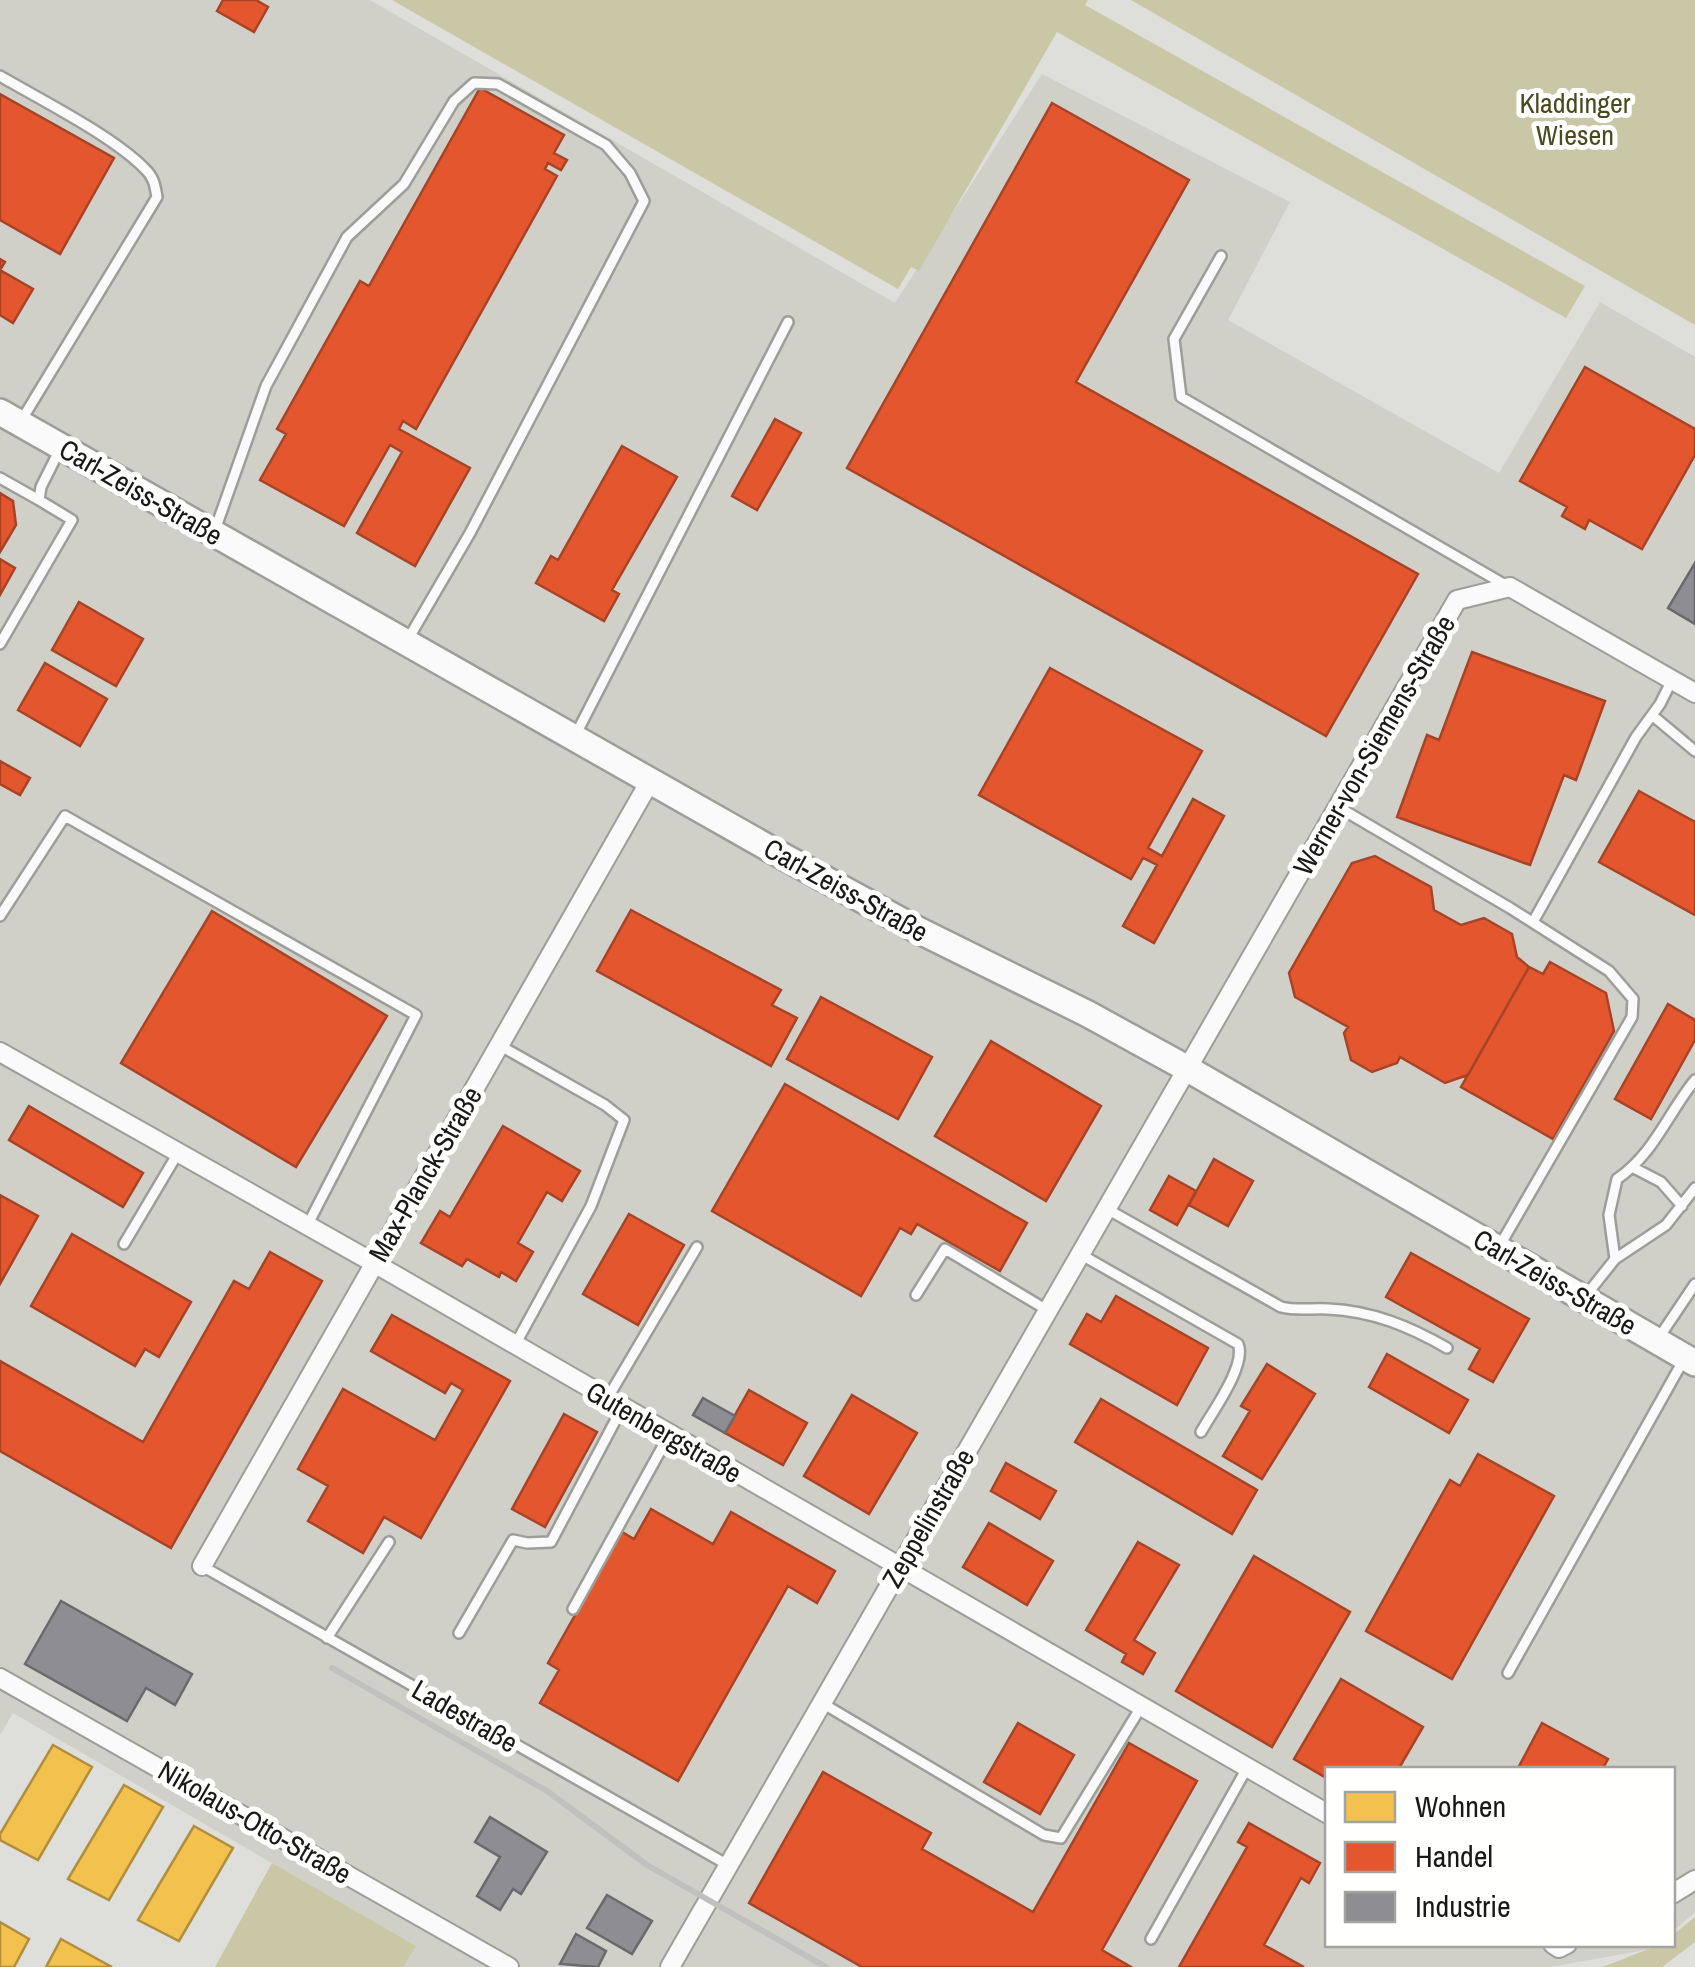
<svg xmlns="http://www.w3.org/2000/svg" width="1695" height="1967" font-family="'Archivo Narrow',sans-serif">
	<rect width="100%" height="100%" fill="#dededb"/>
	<path fill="#d0d0c9" d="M0 0H370L895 303 1042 74 1290 202 1228 320 1499 473 1600 302 1695 357V1912L1673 1931 1672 1770H1328V1944L1656 1945 1651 1949 1550 1967H403L415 1946 13 1713 0 1735Z"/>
	<path fill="#c9c7a6" d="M392 0H1088L1085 5 1585 286 1566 318 1057 32 919 271 911 267 898 289Z
		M1131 0H1695V325Z
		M272 1863 416 1946 403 1967H215Z
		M1695 1917V1942L1662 1967H1601C1623 1961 1653 1944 1672 1944L1673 1935Z"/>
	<path fill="#f2c14e" stroke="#b18e3d" stroke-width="2.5" d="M53 1745 92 1767 38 1860 0 1840V1834Z
		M124 1785 163 1807 109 1900 68 1879Z
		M194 1826 233 1848 179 1941 138 1920Z
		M0 1922 29 1939 14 1967H0Z
		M61 1939 112 1967H46Z"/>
	<path fill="#e4572e" stroke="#a74427" stroke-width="2.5" d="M223 0H256L268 7 254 32 217 11Z
		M480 88 564 135 554 153 567 160 561 170 548 163 545 169 557 176 416 429 403 421 399 429 470 468 415 566 357 533 402 452 390 445 344 526 260 480 286 434 277 429 360 281 369 286Z
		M0 94 114 158 60 254 0 220Z
		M1052 103 1189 180 1076 382 1418 574 1326 736 847 468Z
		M0 259 5 262 0 270 33 289 13 323 0 315Z
		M1585 367 1695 429V455L1642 549 1589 520 1585 529 1562 516 1567 507 1520 481Z
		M775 419 801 433 757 510 732 496Z
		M622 446 677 477 612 590 619 594 604 621 536 583 551 556 558 560Z
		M0 493 13 501 16 525 0 552Z
		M0 559 15 568 0 595Z
		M79 602 143 639 116 686 52 650Z
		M1472 652 1605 701 1576 780 1564 775 1530 865 1397 817 1427 735 1439 740Z
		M45 663 107 699 80 746 18 710Z
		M1050 668 1202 751 1148 848 1162 856 1193 799 1224 816 1154 943 1123 926 1157 865 1143 858 1131 879 979 795Z
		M0 761 30 778 20 795 0 784Z
		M1639 791 1695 822V915L1599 862Z
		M1375 856 1431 887 1434 910 1461 925 1484 918 1512 934 1517 957 1529 967 1468 1075 1445 1083 1400 1057 1397 1063 1372 1072 1351 1060 1344 1033 1348 1027 1295 997 1289 973 1352 863Z
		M631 910 781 990 772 1005 797 1018 771 1066 597 971Z
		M212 911 387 1016 296 1167 121 1063Z
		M1550 962 1606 993 1614 1031 1553 1139 1461 1087 1529 967 1543 974Z
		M821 997 932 1057 898 1119 787 1059Z
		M1668 1004 1695 1020V1040L1651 1119 1615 1099Z
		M991 1041 1101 1106 1046 1201 935 1136Z
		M785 1084 1027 1223 1000 1271 917 1224 911 1234 900 1228 861 1296 712 1211Z
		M29 1106 143 1173 123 1207 9 1140Z
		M503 1126 580 1171 562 1201 547 1192 518 1243 533 1252 516 1281 501 1272 499 1277 467 1259 462 1266 421 1243 440 1211 450 1217Z
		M1214 1159 1253 1181 1228 1226 1189 1205Z
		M1169 1176 1196 1191 1177 1225 1150 1210Z
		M0 1195 38 1216 0 1284Z
		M629 1214 684 1245 638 1325 583 1294Z
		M72 1234 191 1302 159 1357 145 1349 135 1366 31 1306Z
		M270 1252 322 1281 171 1548 0 1451V1361L143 1442 234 1281 249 1289Z
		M1411 1253 1529 1319 1493 1382 1469 1369 1480 1349 1386 1297Z
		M1116 1296 1208 1348 1177 1405 1070 1344 1087 1314 1101 1322Z
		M392 1315 510 1381 421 1538 384 1517 363 1553 308 1521 328 1486 298 1469 343 1389 435 1440 463 1390 451 1383 445 1393 371 1351Z
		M1387 1354 1468 1400 1449 1433 1369 1387Z
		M1267 1364 1315 1394 1262 1479 1223 1456 1250 1411 1241 1406Z
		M749 1390 807 1423 783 1465 725 1433Z
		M852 1395 917 1433 869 1514 804 1476Z
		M1101 1399 1257 1490 1232 1534 1075 1442Z
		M564 1414 597 1432 545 1527 512 1509Z
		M1478 1454 1554 1496 1452 1679 1366 1631 1450 1480 1460 1486Z
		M1006 1463 1056 1491 1040 1519 991 1491Z
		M651 1509 713 1544 731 1512 835 1571 817 1603 788 1586 678 1781 540 1703 559 1670 548 1663 622 1532 634 1539Z
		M989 1523 1053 1561 1027 1605 963 1567Z
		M1138 1542 1179 1565 1134 1640 1155 1653 1143 1674 1122 1662 1126 1654 1086 1630Z
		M1254 1556 1350 1612 1272 1747 1176 1691Z
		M1341 1679 1423 1727 1398 1770H1328V1779L1294 1759Z
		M1018 1723 1074 1755 1040 1814 984 1782Z
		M1542 1723 1608 1759 1602 1770H1517Z
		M1129 1743 1197 1781 1102 1950 1131 1967H862L749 1903 823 1772 931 1833 922 1849 1033 1912Z
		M1249 1823 1320 1863 1309 1883 1301 1878 1264 1945 1304 1967H1179L1247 1847 1238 1842Z"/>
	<path fill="#8d8d92" stroke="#6a6a6d" stroke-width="2.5" d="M1695 563V624L1668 608Z
		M703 1398 735 1416 725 1433 693 1415Z
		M61 1601 192 1674 175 1705 146 1688 127 1721 25 1664Z
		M490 1817 547 1852 521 1894 513 1889 500 1910 477 1896 500 1857 475 1842Z
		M607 1895 652 1921 632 1954 587 1928Z
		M576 1934 606 1951 598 1967 560 1964Z"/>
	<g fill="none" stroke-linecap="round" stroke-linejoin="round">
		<g stroke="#9d9d9a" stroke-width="14">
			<path id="lane" d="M0 76C41 100 113 136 145 169 154 177 155 186 157 197L21 421
				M1221 256 1174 339 1181 397 1507 586
				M0 478 39 500
				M215 530 266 386 347 237 404 184 454 101 474 83 498 84 606 145 630 173 644 201 470 533 407 641
				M0 644 72 520 39 500 41 487 60 449
				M1652 715 1695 751
				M575 736 788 322
				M1338 807 1510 908 1609 971 1633 999 1632 1017 1499 1247
				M0 916 65 816 416 1015 307 1226
				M1533 922 1636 737 1660 704 1672 680
				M499 1045 605 1105 624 1120 591 1206 515 1345
				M1634 1168 1661 1182 1682 1206
				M1107 1209 1281 1307C1297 1311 1311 1308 1328 1309 1372 1311 1409 1326 1447 1348
				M124 1244 178 1153
				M1080 1254 1238 1344C1247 1365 1212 1412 1201 1432
				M1615 1259 1609 1215 1617 1179C1654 1154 1668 1113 1695 1080
				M916 1295 945 1249 1047 1310
				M1584 1298 1615 1259 1666 1225 1695 1188
				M1658 1339 1695 1284
				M607 1399 697 1247
				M202 1566 728 1865
				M573 1609 669 1435
				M459 1633 513 1540 527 1543 551 1542 622 1408
				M327 1638 389 1542
				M1508 1673 1683 1361
				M822 1703 1044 1835 1061 1838 1141 1707
				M1151 1939 1247 1768"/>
		</g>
		<g stroke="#9d9d9a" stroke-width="22">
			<path id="street" d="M0 1052 374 1263 1328 1814
				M202 1566 650 781
				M0 1678 509 1967
				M1672 1894 1695 1880
				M1553 1944 1559 1948 1567 1944
				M670 1967 1457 600 1510 587 1695 693"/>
		</g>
		<g stroke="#9d9d9a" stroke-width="30">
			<path id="secondary" d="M0 412 779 854 916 929 1088 1014 1188 1069 1695 1363"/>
		</g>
		<use href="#lane" stroke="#fafafa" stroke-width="9"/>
		<use href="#street" stroke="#fafafa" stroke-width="18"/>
		<use href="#secondary" stroke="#fafafa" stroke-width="25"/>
		<path stroke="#c0c0bf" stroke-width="6" d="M332 1668 547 1791 647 1865 826 1967"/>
	</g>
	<g text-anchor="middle" stroke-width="10" stroke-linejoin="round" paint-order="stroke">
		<g font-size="28" fill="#4b4920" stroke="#fffffe">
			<text x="1575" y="113">Kladdinger<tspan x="1575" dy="32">Wiesen</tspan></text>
		</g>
		<g font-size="28" fill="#181816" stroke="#fffffe">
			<text transform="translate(141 492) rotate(30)" y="10">Carl-Zeiss-Straße</text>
			<text transform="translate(1374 745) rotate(-60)" y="10">Werner-von-Siemens-Straße</text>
			<text transform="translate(846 890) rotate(29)" y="10">Carl-Zeiss-Straße</text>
			<text transform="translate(425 1174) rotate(-60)" y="10">Max-Planck-Straße</text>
			<text transform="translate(1555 1282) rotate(30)" y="10">Carl-Zeiss-Straße</text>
			<text transform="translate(664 1432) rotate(30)" y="10">Gutenbergstraße</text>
			<text transform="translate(928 1518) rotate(-60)" y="10">Zeppelinstraße</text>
			<text transform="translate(465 1716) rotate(30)" y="10">Ladestraße</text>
			<text transform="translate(255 1822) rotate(30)" y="10">Nikolaus-Otto-Straße</text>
		</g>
	</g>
	<rect x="1325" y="1767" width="350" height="180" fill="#fffffe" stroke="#a3a3a1" stroke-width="2.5"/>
	<rect x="1345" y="1792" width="50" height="30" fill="#f2c14e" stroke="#a3a3a1" stroke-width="2.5"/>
	<text x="1415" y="1817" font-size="30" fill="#181816">Wohnen</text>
	<rect x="1345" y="1842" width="50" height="30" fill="#e4572e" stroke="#a3a3a1" stroke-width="2.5"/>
	<text x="1415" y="1867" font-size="30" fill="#181816">Handel</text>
	<rect x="1345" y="1892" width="50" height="30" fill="#8d8d92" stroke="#a3a3a1" stroke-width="2.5"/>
	<text x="1415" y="1917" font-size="30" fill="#181816">Industrie</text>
</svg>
